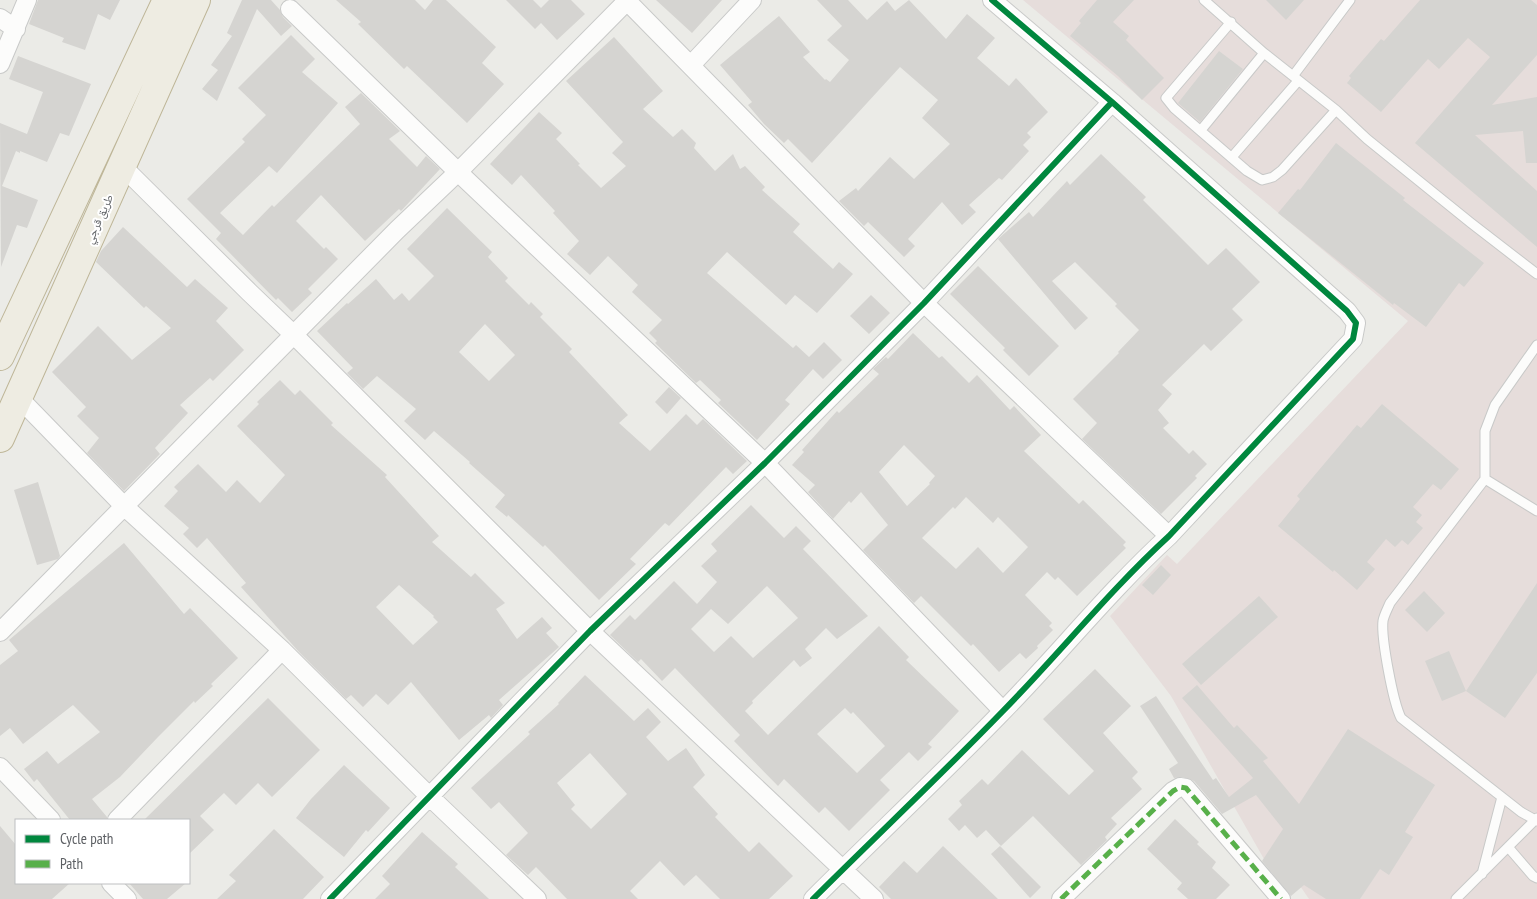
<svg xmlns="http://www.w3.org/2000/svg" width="1537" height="899" font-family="'PT Sans Narrow','Noto Naskh Arabic',sans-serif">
	<rect width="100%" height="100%" fill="#ebebe7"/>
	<path fill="#e6dddb" d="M1023 0H1537V899H1309L1296 880 1264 859 1171 696 1110 616 1167 555 1177 564 1408 321Z"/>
	<path fill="#d5d4d1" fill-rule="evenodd" d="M38 0H120L110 20 98 14 85 50 62 42 64 38 29 24Z
		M242 0H271L280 10 283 17 292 26 281 36 257 9 217 101 202 89 218 70 211 65 232 36 227 33Z
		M336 0H415L425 10 433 0H446L496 47 482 63 504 84 467 123 407 66 404 69 358 24 361 22Z
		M506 0H533L541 8 549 0H571L585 14 557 40 541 23 535 29Z
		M656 0H722L692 33Z
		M817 0H848L867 20 887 1 895 11 909 0 946 39 967 14 995 38 977 58 1009 86 1016 78 1048 112 1027 133 1031 137 1023 145 1029 151 1002 180 999 178 969 205 976 212 962 225 942 202 908 239 915 246 904 257 868 222 864 226 839 201 856 188 858 191 890 157 914 179 950 144 922 118 938 100 900 67 812 163 788 139 784 143 764 124 748 105 752 102 720 65 779 16 810 52 803 57 825 80 826 79 830 82 849 60 827 40 842 26Z
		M1097 0H1134L1113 22 1129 36 1126 40 1164 78 1142 100 1118 76 1070 36 1081 23 1079 21Z
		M1266 0H1304L1286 20Z
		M1420 0H1531L1537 5V55L1492 105 1537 97V163H1526L1523 131 1475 135 1537 191V247L1415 143 1490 57 1468 38 1439 69 1428 59 1381 112 1347 83 1351 78 1349 76 1381 39 1384 41Z
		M291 35 315 59 302 72 338 103 277 173 269 166 220 213 243 235 272 205 274 207 360 124 345 107 361 93 400 131 389 139 417 167 426 156 440 169 401 211 399 209 365 241 321 195 296 221 324 249 326 247 338 259 308 289 312 293 292 312 278 298 276 300 216 239 221 233 187 199 245 142 242 139 266 115 238 88Z
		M614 37 663 91 643 109 673 137 682 129 696 143 694 148 715 171 733 154 740 169 745 166 765 187 762 190 800 224 793 232 833 269 839 262 853 274 817 313 795 295 786 305 727 252 707 273 793 348 796 345 809 357 824 342 842 360 823 379 813 369 785 400 790 404 757 440 718 403 721 400 700 380 696 383 655 343 657 341 649 333 662 320 632 292 638 285 608 256 590 275 567 254 579 241 553 213 555 211 521 175 512 185 490 164 539 112 562 133 556 139 580 164 578 165 601 188 626 166 612 153 623 142 566 81Z
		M1219 51 1243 69 1200 122 1178 103Z
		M18 56 91 84 69 136 60 133 47 162 20 151V153L16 151 2 186 38 200 27 228 17 225 1 267 0 123 27 134 43 92 9 79Z
		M1336 143 1405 198 1403 200 1484 263 1464 287 1459 283 1426 327 1394 303 1393 305 1278 213 1298 189 1300 190Z
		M1101 154 1146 197 1143 200 1208 265 1226 248 1260 282 1232 309 1243 320 1211 351 1204 344 1162 385 1172 394 1158 410 1169 423 1163 428 1189 454 1193 450 1207 464 1195 476 1197 478 1161 514 1082 439 1097 423 1073 399 1119 353 1118 352 1139 330 1115 306 1117 304 1075 262 1052 281 1088 318 1075 330 998 239 1029 212 1033 217 1067 181 1070 185Z
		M447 208 492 252 488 257 508 278 505 281 529 305 531 302 543 314 540 317 572 349 569 352 628 415 619 423 650 451 686 414 697 425 703 419 747 461 733 474 726 467 669 526 665 523 630 559 636 564 599 600 545 545 543 547 508 515 507 517 495 507 505 495 469 463 470 462 434 431 425 440 404 421 416 409 377 376 363 389 347 373 353 368 317 331 347 303 348 304 376 279 394 300 402 293 409 301 434 276 407 249ZM485 324 515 355 489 381 459 352Z
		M123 227 187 287 195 279 228 308 216 321 244 350 213 381 210 378 180 405 188 413 155 448 160 454 124 491 87 453 99 438 77 416 86 407 52 372 98 326 132 360 171 328 146 306 144 308 96 262 101 251Z
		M978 266 1059 346 1029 376 1003 350 1005 348 950 294Z
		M871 295 890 313 869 334 850 316Z
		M913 333 939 358 942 356 969 383 977 375 1010 410 1014 406 1041 435 1024 451 1079 504 1083 500 1126 542 1123 545 1126 548 1077 596 1058 577 1055 580 1047 572 1025 595 1052 623 1049 626 1053 630 1037 646 1038 648 1026 659 1020 653 999 672 973 644 971 646 921 596 914 603 863 550 888 525 861 492 851 503 849 501 833 519 808 492 815 485 792 465 804 452 802 450 837 411 839 413 879 374 873 369 886 357 888 359ZM904 445 935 476 929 483 930 484 907 506 879 472ZM966 497 993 523 998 517 1028 547 1003 573 978 547 956 569 922 538 953 507 955 509Z
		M280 380 295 395 300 390 333 423 331 425 387 475 385 477 439 536 432 542 471 577 475 573 505 603 496 609 517 639 542 617 552 628 546 633 559 647 499 700 503 705 491 718 489 715 459 740 411 682 388 705 376 694 363 707 351 695 346 699 299 652 241 587 246 583 207 538 197 548 183 534 189 528 164 506 178 491 174 487 198 464 226 492 237 480 260 503 285 475 237 426 259 404 257 402ZM399 585 434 616 433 617 438 622 413 645 376 607Z
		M669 387 681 398 667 414 655 402Z
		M1382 404 1459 469 1441 490 1433 484 1413 507 1422 515 1416 522 1423 528 1408 545 1402 540 1395 547 1386 539 1367 562 1375 569 1357 590 1334 570 1333 572 1278 526 1300 499 1297 496 1357 425 1361 428Z
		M38 482 60 556 58 559 37 565 14 490Z
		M751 505 784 538 796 526 811 541 803 549 868 616 837 639 826 628 805 649 812 658 800 667 794 660 752 701 753 703 745 711 768 735 879 626 909 657 906 660 959 711 928 744 932 747 918 761 909 752 880 780 890 790 849 831 825 807 819 813 784 779 778 786 734 741 740 735 675 668 662 681 641 659 638 662 610 635 630 615 635 620 674 581 697 604 717 582 701 566 717 551 711 544ZM767 586 798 618 753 658 731 636 714 652 691 629 711 609 728 624ZM845 708 851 714 853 712 885 746 857 773 817 734Z
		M124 543 184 614 190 608 238 658 211 684 213 686 195 703 194 701 158 737 120 777 92 799 107 817V820H70L37 779 34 782 24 769 47 751 58 764 100 732 73 705 23 744 10 728 0 736V665L18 651 9 640Z
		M1161 565 1171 575 1153 595 1142 585Z
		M1537 583V673L1505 718 1466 691Z
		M1424 591 1445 613 1427 632 1405 610Z
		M1259 596 1278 617 1201 685 1182 664Z
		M1449 651 1466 691 1442 701 1425 661Z
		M1095 669 1131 706 1103 733 1138 772 1132 778 1142 789 1111 818 1117 824 1105 837 1107 840 1081 865 1033 816 1001 846 986 830 977 838 965 825 959 831 948 819 962 805 959 801 982 779 988 785 1022 750 1069 795 1094 771 1043 719Z
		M585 675 634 721 648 708 661 722 646 737 668 761 686 748 705 775 693 787 718 814 715 817 749 852 759 842 793 876 769 899H720L696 875 684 886 660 861 630 891 638 899H567L536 867 528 875 506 855 528 833 499 802 491 809 471 788 530 734 528 732 559 704 558 703ZM590 753 627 794 591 829 571 809 575 805 557 783Z
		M1197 685 1234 728 1237 725 1268 758 1263 761 1299 804 1348 729 1435 785 1405 832 1413 837 1389 875 1380 869 1360 899H1326L1304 885 1291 896 1262 861 1283 829 1256 795 1222 814 1194 781 1182 777 1174 778 1169 769 1178 763 1140 706 1156 696 1213 780 1216 778 1229 797 1253 778 1182 698Z
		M268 698 320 750 272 797 258 783 236 805 224 793 200 816 214 830 189 854V820H144Z
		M344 765 390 808 368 832 366 830 344 857 296 818 311 799Z
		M1175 819 1199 842 1197 844 1216 862 1212 868 1230 885 1216 899H1188L1177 889 1182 883 1147 849Z
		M0 826 16 845V883H70L52 899H0Z
		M274 829 324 877 303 899H217L236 881 229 875Z
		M422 832 458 864 455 867 489 899H375L390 884 382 876Z
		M943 846 998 899H891L879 887 904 861 917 873Z
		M1000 846 1041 887 1030 898 991 854Z
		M129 883H186L167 899H143Z"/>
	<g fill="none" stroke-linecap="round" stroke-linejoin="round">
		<g stroke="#c8c9c8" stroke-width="11">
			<path id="lane" d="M1204 0 1264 53 1336 110 1367 139 1471 223 1537 274
				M1231 22 1166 98 1174 108 1247 171 1262 180 1273 177 1282 170 1336 110
				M1293 76 1350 0
				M1201 130 1264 53
				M1232 157 1298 81
				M1537 345 1495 405 1485 431V479L1390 603C1388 608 1384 615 1383 621 1381 638 1393 702 1401 718L1521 812 1537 821
				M1485 479 1537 511
				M1508 847 1533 876 1537 878
				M1482 874 1502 797
				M1456 899 1537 818"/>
		</g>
		<g stroke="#c8c9c8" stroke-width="20">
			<path id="street" d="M627 1 924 303 1169 536
				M290 9 458 172 765 463 1003 711
				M0 18 16 29
				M0 64 27 0
				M691 65 752 0
				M123 167 249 292 294 335 590 631 874 899
				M19 398 125 507 282 650 429 796 537 899
				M0 632 397 230 458 172 627 1 626 0
				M0 767 51 820
				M117 820 282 650
				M111 883 127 899
				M330 899 590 631 765 463 924 303 1112 102
				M813 899C876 836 940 776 1002 712 1059 654 1109 591 1169 536L1353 339 1356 323 1347 311 1112 102 992 0
				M1061 899 1173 791 1180 787 1186 788 1281 899"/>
		</g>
		<g stroke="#beb698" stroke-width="30">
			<path id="highway" d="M0 356 167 0
				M0 438 196 0"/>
		</g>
		<use href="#lane" stroke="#fcfcfb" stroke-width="9"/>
		<use href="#street" stroke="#fcfcfb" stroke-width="18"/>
		<use href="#highway" stroke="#eeece2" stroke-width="28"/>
		<path stroke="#58b04a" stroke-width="5" stroke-dasharray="10 5" stroke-linecap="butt" d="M1061 899 1173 791 1180 787 1186 788 1281 899"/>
		<g stroke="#fff" stroke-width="9">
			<path id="cycleway" d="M330 899 590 631 765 463 924 303 1112 102
				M813 899C876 836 940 776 1002 712 1059 654 1109 591 1169 536L1353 339 1356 323 1347 311 1112 102 992 0"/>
		</g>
		<use href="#cycleway" stroke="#00873e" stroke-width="6"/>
	</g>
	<g text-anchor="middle" stroke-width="4" stroke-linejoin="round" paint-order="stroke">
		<g font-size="12" fill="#5c5f63" stroke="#fff">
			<text transform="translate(99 219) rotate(-66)" y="4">طريق قرجي</text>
		</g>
	</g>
	<rect x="15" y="819" width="175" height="65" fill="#ffffff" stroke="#bebfc1"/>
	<rect x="25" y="835" width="25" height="8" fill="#00873e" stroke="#bebfc1"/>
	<text x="60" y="844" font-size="15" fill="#5c5f63">Cycle path</text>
	<rect x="25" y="860" width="25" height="8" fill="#58b04a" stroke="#bebfc1"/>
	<text x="60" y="869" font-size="15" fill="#5c5f63">Path</text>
</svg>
